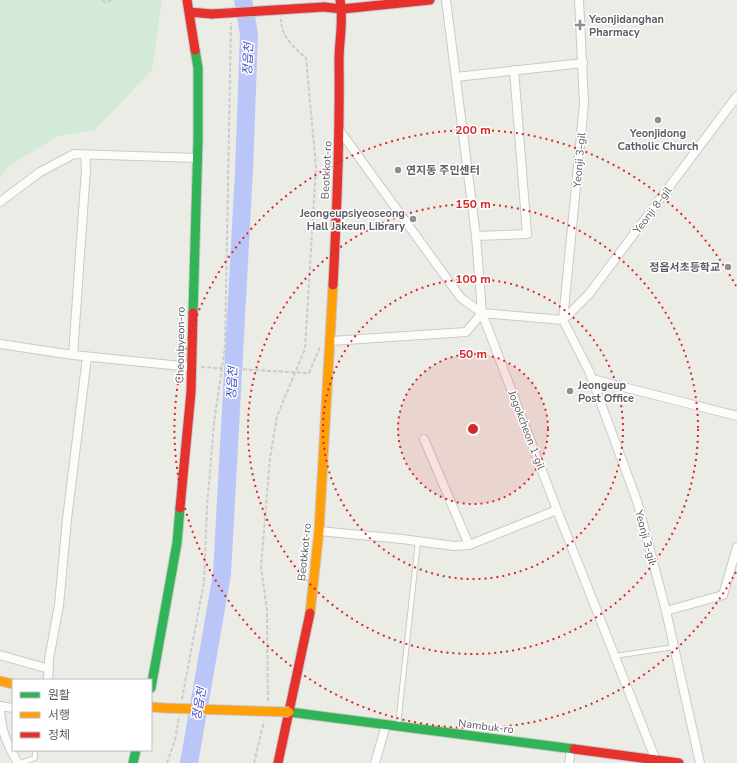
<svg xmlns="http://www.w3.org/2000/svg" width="737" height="763" font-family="'Nunito Sans','Noto Sans KR',sans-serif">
	<rect width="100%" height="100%" fill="#ecece7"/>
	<path fill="#d3ead9" d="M0 0H162L152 70 95 130 58 136 9 166 0 179Z"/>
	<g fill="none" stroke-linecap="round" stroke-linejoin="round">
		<path stroke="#bac6f8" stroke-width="18" d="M189 763 222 574 244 171 249 34 243 0"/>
		<g stroke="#cacaca" stroke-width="6">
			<path id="lane" d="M615 656 674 647
				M398 725 418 541
				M21 763 35 758V750"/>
		</g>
		<g stroke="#cacaca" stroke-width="10">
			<path id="street" d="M446 0 476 236 482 313
				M579 0 584 104 563 320 589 371 637 501 666 611 700 763
				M456 77 583 63
				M340 131 461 298 482 313 557 510 657 763
				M0 202 40 172 74 154 197 158
				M476 236 527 234 514 70
				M482 313 563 320 589 294 737 96
				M331 341 466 332 482 313
				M0 344 73 355 191 367
				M73 355 86 169 85 155
				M592 379 737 416
				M424 439 469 545
				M319 531 402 539 454 546 469 545 557 510
				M666 611 723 595 737 547
				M0 655 49 669
				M48 680 49 659 59 605 67 519 87 357
				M13 708 0 706C0 728 7 745 18 763
				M375 763 386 725
				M569 763 571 749"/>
		</g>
		<g stroke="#c9c9ca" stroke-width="11">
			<path id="fast" d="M193 313 198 140V68L195 50
				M151 688 177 543 180 508
				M289 712 574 749
				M133 763 136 750"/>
		</g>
		<g stroke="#c9c9ca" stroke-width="11">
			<path id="slow" d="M310 613 319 531 333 285
				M0 681 13 684
				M151 707 164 708"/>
		</g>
		<g stroke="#c9c9ca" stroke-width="11">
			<path id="jam" d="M187 0 195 50
				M324 7 342 9 430 0
				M189 12 212 14
				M333 285C337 210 340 135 339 60 339 41 344 19 340 0
				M180 508 191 392 193 313
				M574 749 679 763
				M278 763 310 613"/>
		</g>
		<path stroke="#c8cccc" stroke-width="2" stroke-dasharray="4 2" stroke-linecap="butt" d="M102 0 105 2 114 0
			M201 367 309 373 320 347
			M182 699 204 582 207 507 214 423 225 347 231 23
			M268 701 267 610 261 567 270 458 277 416 305 349 316 167 306 58C293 47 281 36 281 19
			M167 763 175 740 179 717
			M254 763 264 721"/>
		<use href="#lane" stroke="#fcfcfb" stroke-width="4"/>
		<use href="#street" stroke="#fcfcfb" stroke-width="8"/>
		<use href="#fast" stroke="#30b455" stroke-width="9"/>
		<use href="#slow" stroke="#ff9f0a" stroke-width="9"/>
		<use href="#jam" stroke="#e5322d" stroke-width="9"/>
		<g stroke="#c9c9ca" stroke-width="11" stroke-linecap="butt">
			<path id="slow-bridge" d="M164 708 289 712"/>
		</g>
		<g stroke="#c9c9ca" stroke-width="11" stroke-linecap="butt">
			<path id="jam-bridge" d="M212 14 324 7"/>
		</g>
		<use href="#slow-bridge" stroke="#ff9f0a" stroke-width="9"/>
		<use href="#jam-bridge" stroke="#e5322d" stroke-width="9"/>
	</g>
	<circle cx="473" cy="429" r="75" fill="#d62828" fill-opacity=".12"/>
	<g fill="none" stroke="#d62828" stroke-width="2" stroke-dasharray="2 4">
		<circle cx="473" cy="429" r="75"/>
		<circle cx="473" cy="429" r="150"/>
		<circle cx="473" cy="429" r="225"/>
		<path d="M736 572A299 299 0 1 1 736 286"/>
	</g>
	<g fill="#8e8e92" stroke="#fff" stroke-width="1.5">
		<path d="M578 19h4v4h4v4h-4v4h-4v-4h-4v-4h4z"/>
		<circle cx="658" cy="120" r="4"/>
		<circle cx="398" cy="170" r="4"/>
		<circle cx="413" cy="219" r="4"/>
		<circle cx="728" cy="267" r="4"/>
		<circle cx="570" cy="391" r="4"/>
	</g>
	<g text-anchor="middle" stroke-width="3" stroke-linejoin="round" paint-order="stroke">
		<g font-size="11" font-weight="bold" fill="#5c5c65" stroke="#fff" text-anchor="start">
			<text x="589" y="23">Yeonjidanghan<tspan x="589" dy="13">Pharmacy</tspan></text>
			<text x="658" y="137" text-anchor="middle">Yeonjidong<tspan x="658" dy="13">Catholic Church</tspan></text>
			<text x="406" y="174">연지동 주민센터</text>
			<text x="405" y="217" text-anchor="end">Jeongeupsiyeoseong<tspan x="405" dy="13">Hall Jakeun Library</tspan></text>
			<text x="720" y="271" text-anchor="end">정읍서초등학교</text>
			<text x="578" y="389">Jeongeup<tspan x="578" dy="13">Post Office</tspan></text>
		</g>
		<g font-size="11" fill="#5c5c65" stroke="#fff">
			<text transform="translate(579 160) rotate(-85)" y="4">Yeonji 3-gil</text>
			<text transform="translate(326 170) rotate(-87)" y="4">Beotkkot-ro</text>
			<text transform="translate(652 210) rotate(-53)" y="4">Yeonji 8-gil</text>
			<text transform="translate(180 345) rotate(-89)" y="4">Cheonbyeon-ro</text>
			<text transform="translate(527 430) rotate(69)" y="4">Jogokcheon 1-gil</text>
			<text transform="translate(646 537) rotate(75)" y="4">Yeonji 3-gil</text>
			<text transform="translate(304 552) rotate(-84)" y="4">Beotkkot-ro</text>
			<text transform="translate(486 726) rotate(7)" y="4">Nambuk-ro</text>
		</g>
		<g font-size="12" font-style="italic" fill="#4050c9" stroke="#fff">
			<text transform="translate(248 59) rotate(-87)" y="4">정읍천</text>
			<text transform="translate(232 383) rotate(-87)" y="4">정읍천</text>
			<text transform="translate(199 704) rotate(-80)" y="4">정읍천</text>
		</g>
	</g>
	<circle cx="473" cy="429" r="6" fill="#d62828" stroke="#fff" stroke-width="2"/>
	<g font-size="12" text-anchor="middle" font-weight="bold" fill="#d62828" stroke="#fff" stroke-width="3" stroke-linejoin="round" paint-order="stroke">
		<text x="473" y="134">200 m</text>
		<text x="473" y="208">150 m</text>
		<text x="473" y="283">100 m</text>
		<text x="473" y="358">50 m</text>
	</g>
	<rect x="12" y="679" width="140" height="72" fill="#ffffff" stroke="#bebec1"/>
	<rect x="20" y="692" width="20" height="6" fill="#30b455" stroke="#bebec1"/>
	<text x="48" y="699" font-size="12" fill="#5c5c65">원활</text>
	<rect x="20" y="712" width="20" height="6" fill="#ff9f0a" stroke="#bebec1"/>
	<text x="48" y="719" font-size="12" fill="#5c5c65">서행</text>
	<rect x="20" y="732" width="20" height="6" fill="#e5322d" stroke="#bebec1"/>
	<text x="48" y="739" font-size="12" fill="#5c5c65">정체</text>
</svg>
